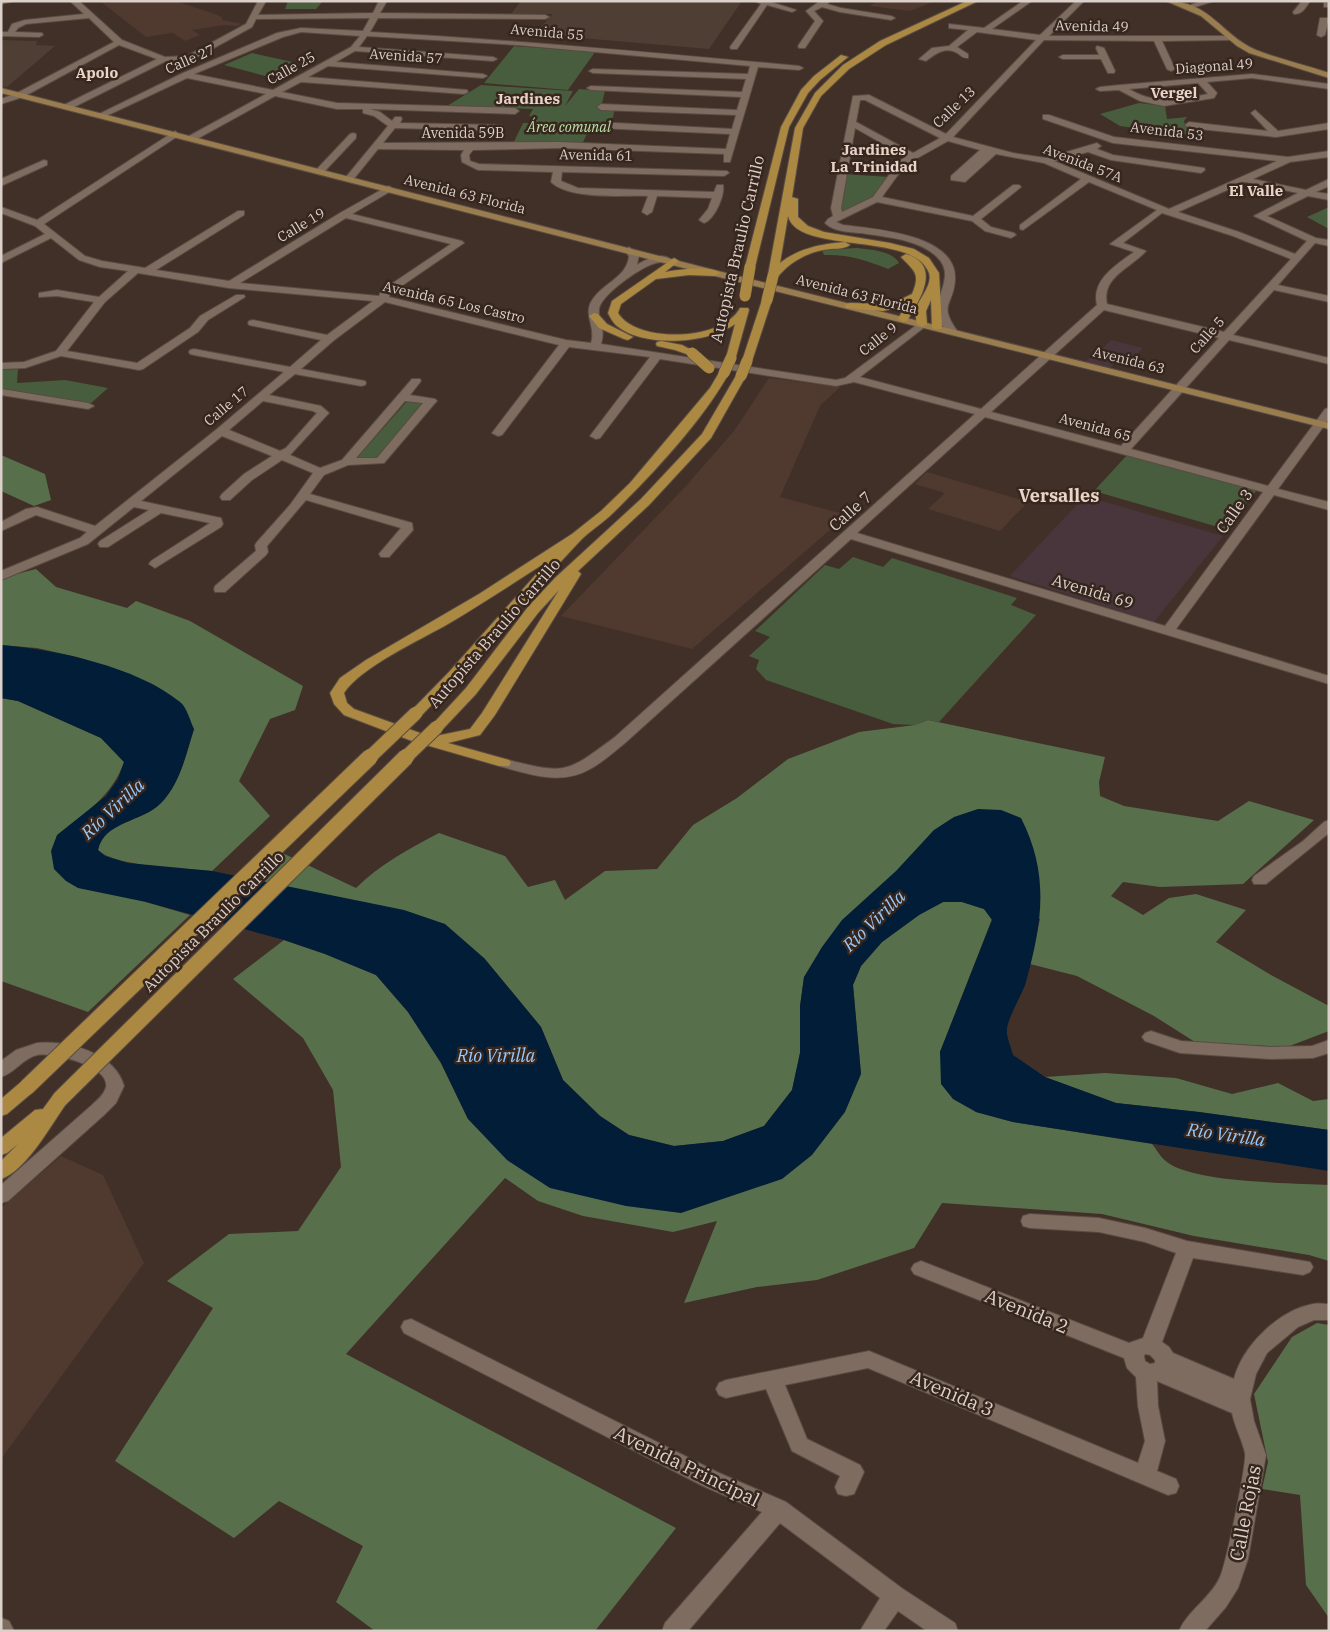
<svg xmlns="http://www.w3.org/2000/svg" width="1330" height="1632" font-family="'IBM Plex Serif',serif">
	<rect width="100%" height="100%" fill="#413027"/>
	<path fill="#50392e" d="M100 1H176L212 13 222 17V20L243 24 236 26 224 25 192 30 200 35 185 41 173 33 146 37Z
		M877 1H935L910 11 870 6Z
		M769 378 840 387 820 406 780 497 847 515 833 525 830 530 692 649 561 616 685 487 734 431Z
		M927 472 1028 502 1000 531 928 509 945 493 915 484Z
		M61 1156 103 1175 144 1263 1 1459V1208Z"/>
	<path fill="#4f3e33" d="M521 1H742L709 49 534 34 553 14H511Z
		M1 40 37 41 36 45 55 46 7 87 1 86Z"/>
	<path fill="#49353c" d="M1111 340 1143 348 1131 360 1121 357 1109 369 1084 362 1099 352Z
		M1085 496 1223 536 1154 622 1010 576Z"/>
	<path fill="#485d3d" d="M288 1H323L316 9H285Z
		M514 46 595 52 568 90 484 83Z
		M252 53 297 63 265 76 224 65Z
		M481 85 573 91 565 106 579 89 605 91 601 107H615L612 123H597L589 130 581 146H512L523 123H531L534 117 529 116 533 109 447 106Z
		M1139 103 1165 106 1167 119 1187 117 1184 121 1185 125 1202 128 1205 137 1120 126 1100 114Z
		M843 174 889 177 874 198 840 214Z
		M1329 207V229L1307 217Z
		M857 248C870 250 892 250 899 263L888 269C866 260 848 254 824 255L822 250Z
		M18 369 17 383 65 380 108 388 90 404 1 389V370Z
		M409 399 423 402 377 458 356 459Z
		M1128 454 1257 490 1225 529 1094 491Z
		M853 557 883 567 892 558 1017 598 1011 605 1036 615 939 722 928 720 915 725 893 724 766 680 756 669 759 660 749 656 770 637 755 631 825 565 839 569Z"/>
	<path fill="#586f4c" d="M1 455 45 474 51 500 34 506 1 491Z
		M36 569 56 587 127 608 136 601 190 621 303 686 295 710 270 719 239 781 270 816 212 871C185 868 115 867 98 850 104 821 143 822 161 803 180 784 186 754 194 729L157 687 123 672 77 657 37 648 1 645V578Z
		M1 698 18 701 101 738 124 762C112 797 84 813 57 836L146 902 190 915 88 1012 1 981Z
		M928 720 1105 757 1099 782 1100 796 1124 806 1218 821 1249 801 1314 820 1243 884 1160 887 1123 882 1111 896 1143 915 1169 898 1196 894 1246 910 1216 942 1271 975 1329 1006V1031L1287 1047 1195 1042 1154 1016 1077 976 1030 964 1040 919 934 830 804 977 800 1007V1053L792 1090 764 1126 723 1141 674 1146 629 1135 600 1116 563 1080 541 1027 484 958 246 878 276 850 356 888C379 865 410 848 439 833L505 856 528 887 555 880 565 900 605 871 657 869 693 825 737 798 788 759 859 732 915 725Z
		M943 902H962L984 909 992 919 940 1052 976 1112 1013 1122 1152 1144C1157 1150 1161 1158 1167 1162 1194 1183 1292 1183 1329 1185V1261L1309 1255 1194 1236 1102 1214 942 1203 914 1248 817 1280 757 1287 684 1303 717 1221 673 1232 583 1216 538 1201 505 1178 346 1354 676 1528 595 1631H375L336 1602 363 1546 279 1501 234 1538 115 1461 213 1308 167 1281 229 1234 298 1231 341 1167 333 1090 303 1038 233 979 284 940 325 954 376 975 408 1012 441 1063 468 1119 626 1206 861 1074 853 985 861 966 882 942 919 915Z
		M1105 1073 1176 1078 1232 1094 1278 1083 1313 1101 1329 1099V1130L1199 1112 1116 1103 1045 1077Z
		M1317 1323 1329 1325V1618L1306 1585 1300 1495 1262 1489 1268 1462 1254 1394 1292 1337Z"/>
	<path fill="#011d37" d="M1 645C54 649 138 667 180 702 187 707 190 721 194 729 186 754 180 784 161 803 143 822 104 821 98 850L105 856 128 863 212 871 404 910 445 924 484 958 541 1027 563 1080 600 1116 629 1135 674 1146 723 1141 764 1126 792 1090 800 1053V1006L804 977 822 947 842 920 896 871 934 830 954 817 978 809 1001 810 1021 818C1050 875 1042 923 1026 982 1022 995 1008 1017 1007 1029 1006 1036 1011 1047 1013 1055L1045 1077 1116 1103 1199 1112 1329 1130V1171L1013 1122 976 1112 953 1099 941 1084 940 1052 992 920 984 909 962 902H943L919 915 882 942 861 966 853 985 861 1074 845 1112 812 1155 782 1179 681 1213 626 1206 550 1188 507 1160 468 1119 441 1063 408 1012 376 975 325 954 284 940 146 902 78 888 66 881 54 869 51 851 57 835 106 796 118 779 124 762 101 738 18 701 1 698Z"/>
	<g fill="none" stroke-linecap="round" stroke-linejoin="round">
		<g stroke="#594c43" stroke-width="2">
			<path id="minor" d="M70 1H79L122 40 165 57 187 56 246 24 258 1H266L258 15 373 13 379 1H387L380 13 545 15 549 17 545 19 378 18 370 32C514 40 657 53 799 66L803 68 799 70 758 67 730 162H724V154L559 148 473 150 469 155 470 161 479 164 727 171 729 173 724 176 562 172 561 181 578 188 714 192 717 185H723C725 195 715 219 704 223L699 220 708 209 712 198 657 196 652 212 647 215 642 212 648 196C622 195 570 200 551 182L553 172 478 170 462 162 461 155 464 150 378 149 352 181H346V177L388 126 374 116 363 113V109H337L275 96 195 140H189V136L266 94 187 78 104 117 97 115 183 73 277 33 301 28 363 31 370 18 256 19 252 27 192 60 166 61 70 109H64V105L157 59 119 45 23 97 1 104V99L17 93 114 42 89 18 26 24 18 28 15 32 42 33 43 35 39 37 1 36V32H8L12 24 25 20 84 14ZM301 32 360 36 351 47 273 90 194 74 283 37ZM367 36 517 45 750 66 748 74 593 69 589 71 593 73 746 79 742 92 591 86 587 88 591 90 741 97 737 110 601 104 597 107 601 110 736 115 732 129 597 122 593 125 597 128 730 134 726 149 559 142 383 143 395 128 501 131 505 128 501 125 400 123 402 119 401 117H395L392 121 380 112 370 109 515 114 519 111 515 108 337 103 282 92 301 82 464 94 468 92 467 90 308 77 328 66 483 78 487 76 483 74 336 62 355 51 493 61 497 59 493 57 359 47Z
				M755 1H768L796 10 792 12 767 5 737 49H731L730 47 761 4Z
				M820 1H830L827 4 841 8 891 16 895 18 891 20 840 12 822 7 814 11 823 21 805 48H799L798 46 815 21 806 11Z
				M1023 1H1032L992 29 1040 35 1076 1H1084L1049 36H1232L1236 38 1232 40 1162 41 1175 69 1171 71 1167 69 1154 41 1044 40 953 137 1013 153 1046 158 1097 143 1101 146 1097 149 1113 155 1204 168 1205 170 1201 173 1111 160 1088 152 1054 161 1169 209 1277 161 1113 143 1043 119V115H1049L1114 137 1288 157 1329 151V157L1290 162 1253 179 1306 190 1329 179V186L1316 192 1329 194V200L1308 196 1267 216 1316 238 1329 240V246L1315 243 1278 285 1329 296V302L1274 290 1233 335 1329 358V364L1229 340 1131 449 1268 486 1325 409 1329 408V419L1278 489 1329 502V510L1274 495 1176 629 1329 676V684L851 539 625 743C614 752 603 762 590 769 561 786 529 774 499 766L497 763 499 760 504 759C566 774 564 775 615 737L975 414 854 382 836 386 660 359 600 438 596 439 590 436 650 357 569 347 502 435 498 436 492 433 559 345 385 302 333 341 301 369 365 381 366 383 365 385 361 386 295 374 269 395 321 406 329 413 327 415 290 455 320 468 342 460 412 379H420L421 381 410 395 435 399 437 401 435 403 384 463 348 465 324 475 310 494 412 523 413 530 389 557H381L379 554 401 528 306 500 267 546 268 552 266 555 225 592H215L214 589 215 586 256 551 255 545 257 542 290 505 313 473 282 460 252 480 230 500H222L220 497 222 494 244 474 272 456 222 436 141 501 221 518 223 524 221 527 155 568 149 564 151 561 210 523 161 513 108 547H100L98 544 100 541 149 510 134 507 88 544 1 580V571L80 538 87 532 36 515 1 531V522L26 509 37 507 95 526 217 429 284 372 194 355 190 354 189 352 190 350 194 349 290 367 321 340 249 325 248 323 249 321 253 320 327 335 373 301 229 288 138 273 105 302 67 351 137 363 190 328 200 316 236 295H244L245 297 208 320 198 332 143 369 139 370 61 356 25 368 1 369V363L24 362 56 351 94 302 57 296 39 297V293L57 290 99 297 128 271 100 267 79 260 51 238 1 263V256L45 234 35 226 1 213V207L37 220 175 131 179 134 178 136 44 224 85 256 102 261 145 268 238 211H244V215L156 270 229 281 340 213 388 186 391 187V191L352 214 462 241 464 243 390 294 389 297 566 340 591 343C596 328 585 318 590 304 599 284 627 279 629 256L624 250 629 247 639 255 637 265C646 259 661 252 670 259L668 261C664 262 658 262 653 264 640 268 599 296 599 310 598 325 606 327 601 344L836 380 845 378 922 321 926 322 927 324 926 326 860 377 981 409 1097 305C1091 280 1116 265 1134 252L1110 244 1157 210 1089 182 1023 230 1020 229V225L1081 179 1044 163 996 154 965 182 951 180V176L980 150 948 141 905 165 882 197 973 216 1013 185H1019L1021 187 981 219 991 227 1014 233 1016 235 1011 238 985 231 972 221 877 202 836 222 843 225C874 229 957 234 955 279 954 306 937 303 958 332L953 335C948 334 947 332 944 328 924 302 960 279 937 257 919 239 885 237 861 233 849 232 834 232 825 223L828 219 833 216 831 208 853 96 869 95 946 134 1036 40 977 32 957 47 968 54V58C962 58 962 56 957 53 946 46 935 54 926 61L919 59 932 48 949 46 968 30 949 28V24L984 28ZM860 100H865L940 138 913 153 856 122ZM855 128 906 157 899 161 873 197 842 212 841 208ZM1245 182 1298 193 1254 216 1307 241 1295 254 1239 232 1178 212ZM1162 213 1233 236 1291 259 1224 332 1107 304C1101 277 1131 268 1146 251L1123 243ZM346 218 451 244 381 291 379 296 240 283ZM1104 310 1219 338 1121 446 991 412ZM263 401 313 411 317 413 286 448 280 451 229 430ZM405 401 423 403 377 458H356ZM985 417 1263 492 1165 626 857 533Z
				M1201 1H1214L1189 9 1185 7Z
				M1302 1H1310C1306 7 1302 15 1294 14L1293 12Z
				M1324 3H1329V7H1324Z
				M1320 18H1329L1325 35 1321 37 1317 35Z
				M1097 46 1104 48 1115 71 1114 73H1108L1101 59H1063L1059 57 1063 55H1099L1096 48Z
				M1252 74 1329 84V89L1252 78 1207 82 1217 93 1214 98 1164 106 1140 101 1119 90 1100 91 1096 89 1100 87 1120 85ZM1198 83 1208 94C1180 100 1155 105 1129 89Z
				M1255 110 1278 131 1329 123V129L1276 137 1189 128 1185 125 1189 122 1268 131 1251 113Z
				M353 133 356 134V138L323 173H317V169L350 134Z
				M44 160 47 161V165L1 186V179Z
				M1 389 88 403 94 406 88 409 1 395Z
				M1329 820V833L1266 884H1254L1252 880 1254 876 1303 841 1324 822Z
				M1151 1031 1181 1041 1270 1047 1312 1046 1329 1040V1053L1313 1058 1270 1059 1180 1053 1145 1041 1142 1037 1145 1033Z
				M37 1043C68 1040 115 1053 124 1086L116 1103 104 1115 8 1201 1 1203V1185L92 1105C97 1100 104 1095 106 1087 110 1066 53 1052 37 1055 23 1058 15 1073 1 1077V1061L16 1050Z
				M1030 1214 1099 1218 1145 1228 1187 1241 1310 1262 1313 1267 1310 1272 1303 1275 1193 1258 1162 1342 1169 1347 1173 1353 1234 1379C1242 1346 1279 1310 1313 1304 1318 1303 1324 1304 1329 1304V1320H1314L1298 1327 1267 1353 1256 1374 1250 1399 1254 1421 1266 1455 1248 1559 1238 1588 1226 1607 1205 1631H1179C1188 1610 1211 1598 1220 1577 1226 1565 1247 1463 1245 1453 1242 1440 1235 1427 1232 1413L1157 1381 1158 1406 1165 1441 1157 1471 1176 1479 1179 1486 1176 1493 1168 1495 868 1368 785 1385 807 1439 860 1465 864 1472 854 1494 846 1496 838 1494 835 1487 840 1476 792 1451 766 1389 726 1398 719 1395 716 1389 719 1383 726 1380 869 1351 1138 1463 1145 1441 1138 1406 1136 1377 1127 1368 1124 1358 914 1274 911 1269 914 1264 921 1261 1129 1343 1143 1338 1176 1253 1145 1242 1099 1232 1030 1228 1023 1226 1021 1221 1023 1216ZM1145 1354 1150 1355 1155 1360V1363L1150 1364 1145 1361 1144 1356Z
				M411 1319 717 1472 786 1502 903 1589 955 1623 958 1631H927L898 1611 884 1631H860L880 1598 780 1523 688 1631H662L665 1623 762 1512 703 1486 404 1333 401 1327 404 1321Z
				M1 1618 9 1621 14 1631H1Z"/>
		</g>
		<g stroke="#594c43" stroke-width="2">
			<path id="major" d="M1 1H15L1 4Z
				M1166 1C1211 1 1221 35 1256 50 1279 59 1305 65 1329 73V78L1249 53 1237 46 1201 16Z
				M1 88 718 271 1329 423V429L711 275 1 93Z"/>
		</g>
		<g stroke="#594c43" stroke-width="2">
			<path id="highway" d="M967 1H978L886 45 849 69 821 96 803 128 792 197 798 199V217L808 226 824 232 890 243 914 249 929 258 939 273 942 327 941 329H933L932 327 931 300 926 311 927 324 922 327 917 324C916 319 915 314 916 309 919 298 933 285 929 273 914 231 798 255 788 216L780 263C799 248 821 244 845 242L850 245C844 250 832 248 823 250 806 253 787 264 777 278H769L768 275 795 128 815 93 843 65 880 41Z
				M841 55 848 57 820 80 808 93 789 127 755 267 750 270 747 269 745 267 781 127 801 90 814 76Z
				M906 254C943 265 919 301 907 321L903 322 898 319 905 306 883 311 846 308 845 306 846 304 850 303 891 304 912 294C921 273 914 271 901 257Z
				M674 258 679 261 665 272C678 270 710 265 720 273L715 276 689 275 656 279 621 304 618 313C637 344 723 341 740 308H748L749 310 735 360H727L726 358 735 324C708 344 644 348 617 326 613 323 610 317 608 313L612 301Z
				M767 297 772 300 752 361 747 364 743 363 742 361 762 300Z
				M594 313 598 314 607 324 633 337 628 340 624 339 599 328 589 316Z
				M661 341 682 345 697 353 692 356 675 350 657 346 656 344 657 342Z
				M724 370 729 373C703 420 652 475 613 513 603 523 589 531 579 542 525 599 476 660 421 716L416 717 409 713 449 672 548 561C515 582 482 604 448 624 420 640 361 667 344 693L347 703 354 709 431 737 470 729 482 713 559 590 538 613 476 694 442 730H432L430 727 466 688 528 607 555 578 641 499 702 434 737 374H745L746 376 711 438 649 505 578 571 581 574 495 715 480 735 448 743 509 760 511 763 509 766H499L412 741 344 715 334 704 330 693 340 678 366 660 479 594 572 534 601 511 630 483 710 388 720 371Z
				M27 1081 33 1082 36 1087 33 1092 7 1114 1 1116V1099L21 1082Z
				M60 1092 66 1094 69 1099 66 1104C51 1125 26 1171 1 1179V1161L18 1144 7 1153 1 1155V1138L35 1110 43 1109 54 1094Z"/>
		</g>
		<use href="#minor" fill="#7f6c61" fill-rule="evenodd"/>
		<use href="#major" fill="#9a7d4e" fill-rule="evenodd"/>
		<use href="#highway" fill="#ac8942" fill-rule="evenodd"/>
		<g stroke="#594c43" stroke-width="12" stroke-linecap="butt">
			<path id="highway-bridge-far2" d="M745 296 750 267
				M767 300 773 276
				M692 353 709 368
				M724 373 731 358
				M741 376 747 361"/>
		</g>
		<g stroke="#594c43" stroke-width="15" stroke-linecap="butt">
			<path id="highway-bridge-far1" d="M369 758 416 713
				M405 758 437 727"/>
		</g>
		<g stroke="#594c43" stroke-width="18" stroke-linecap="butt">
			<path id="highway-bridge" d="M27 1087 370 757
				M60 1099 406 757"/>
		</g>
		<use href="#highway-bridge-far2" stroke="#ac8942" stroke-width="11"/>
		<use href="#highway-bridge-far1" stroke="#ac8942" stroke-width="13"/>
		<use href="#highway-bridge" stroke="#ac8942" stroke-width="16"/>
	</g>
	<g text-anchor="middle" stroke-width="5" stroke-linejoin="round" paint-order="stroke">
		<g font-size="14" fill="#dbd0ca" stroke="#36261d">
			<text transform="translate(1092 26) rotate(1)" y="5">Avenida 49</text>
			<text transform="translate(547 32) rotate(5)" y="5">Avenida 55</text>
			<text transform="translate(406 56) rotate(4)" y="5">Avenida 57</text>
			<text transform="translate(190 59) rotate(-24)" y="5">Calle 27</text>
			<text transform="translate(1214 66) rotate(-4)" y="5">Diagonal 49</text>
			<text transform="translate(291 68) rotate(-29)" y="5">Calle 25</text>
			<text transform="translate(954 107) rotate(-44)" y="5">Calle 13</text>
			<text transform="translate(1167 131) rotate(7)" y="5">Avenida 53</text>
			<text x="463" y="138">Avenida 59B</text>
			<text transform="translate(596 155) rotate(1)" y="5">Avenida 61</text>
			<text transform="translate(1083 163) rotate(21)" y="5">Avenida 57A</text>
			<text transform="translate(465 194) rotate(14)" y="5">Avenida 63 Florida</text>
			<text transform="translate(301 225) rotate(-31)" y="5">Calle 19</text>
			<text transform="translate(857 294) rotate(14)" y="5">Avenida 63 Florida</text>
			<text transform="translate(454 302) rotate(13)" y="5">Avenida 65 Los Castro</text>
			<text transform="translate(1207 335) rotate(-48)" y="5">Calle 5</text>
			<text transform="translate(878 339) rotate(-38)" y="5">Calle 9</text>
			<text transform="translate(1129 360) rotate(14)" y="5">Avenida 63</text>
			<text transform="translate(226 406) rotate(-40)" y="5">Calle 17</text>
			<text transform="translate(1095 427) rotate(15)" y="5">Avenida 65</text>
		</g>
		<g font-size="14" font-style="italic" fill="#bbe3a7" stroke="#36261d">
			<text x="569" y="132">Área comunal</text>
		</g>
		<g font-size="15" font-weight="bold" fill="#ead4c8" stroke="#36261d">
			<text x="97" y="78">Apolo</text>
			<text x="1174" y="98">Vergel</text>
			<text x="528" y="104">Jardines</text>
			<text x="874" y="155">Jardines<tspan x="874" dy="17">La Trinidad</tspan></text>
			<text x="1256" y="196">El Valle</text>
		</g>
		<g font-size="16" fill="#dbd0ca" stroke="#36261d">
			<text transform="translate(737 249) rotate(-77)" y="6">Autopista Braulio Carrillo</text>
			<text transform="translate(850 511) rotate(-42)" y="6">Calle 7</text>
			<text transform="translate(1234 511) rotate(-55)" y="6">Calle 3</text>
			<text transform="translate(1093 591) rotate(17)" y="6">Avenida 69</text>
			<text transform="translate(494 633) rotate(-49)" y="6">Autopista Braulio Carrillo</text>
			<text transform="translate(213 921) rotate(-45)" y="6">Autopista Braulio Carrillo</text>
		</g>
		<g font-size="18" font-weight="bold" fill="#ead4c8" stroke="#36261d">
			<text x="1059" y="502">Versalles</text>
		</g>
		<g font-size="18" font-style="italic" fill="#96c9fd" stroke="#36261d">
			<text transform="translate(113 809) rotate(-43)" y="6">Río Virilla</text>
			<text transform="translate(874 921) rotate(-44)" y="6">Río Virilla</text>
			<text x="496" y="1062">Río Virilla</text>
			<text transform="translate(1226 1135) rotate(8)" y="6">Río Virilla</text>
		</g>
		<g font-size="19" fill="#dbd0ca" stroke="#36261d">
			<text transform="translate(1027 1311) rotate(22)" y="7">Avenida 2</text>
			<text transform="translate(952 1393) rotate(23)" y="7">Avenida 3</text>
			<text transform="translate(687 1466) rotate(26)" y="7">Avenida Principal</text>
			<text transform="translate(1245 1513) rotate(-79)" y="7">Calle Rojas</text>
		</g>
	</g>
	<rect width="1330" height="1632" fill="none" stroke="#dbd0ca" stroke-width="5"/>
</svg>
